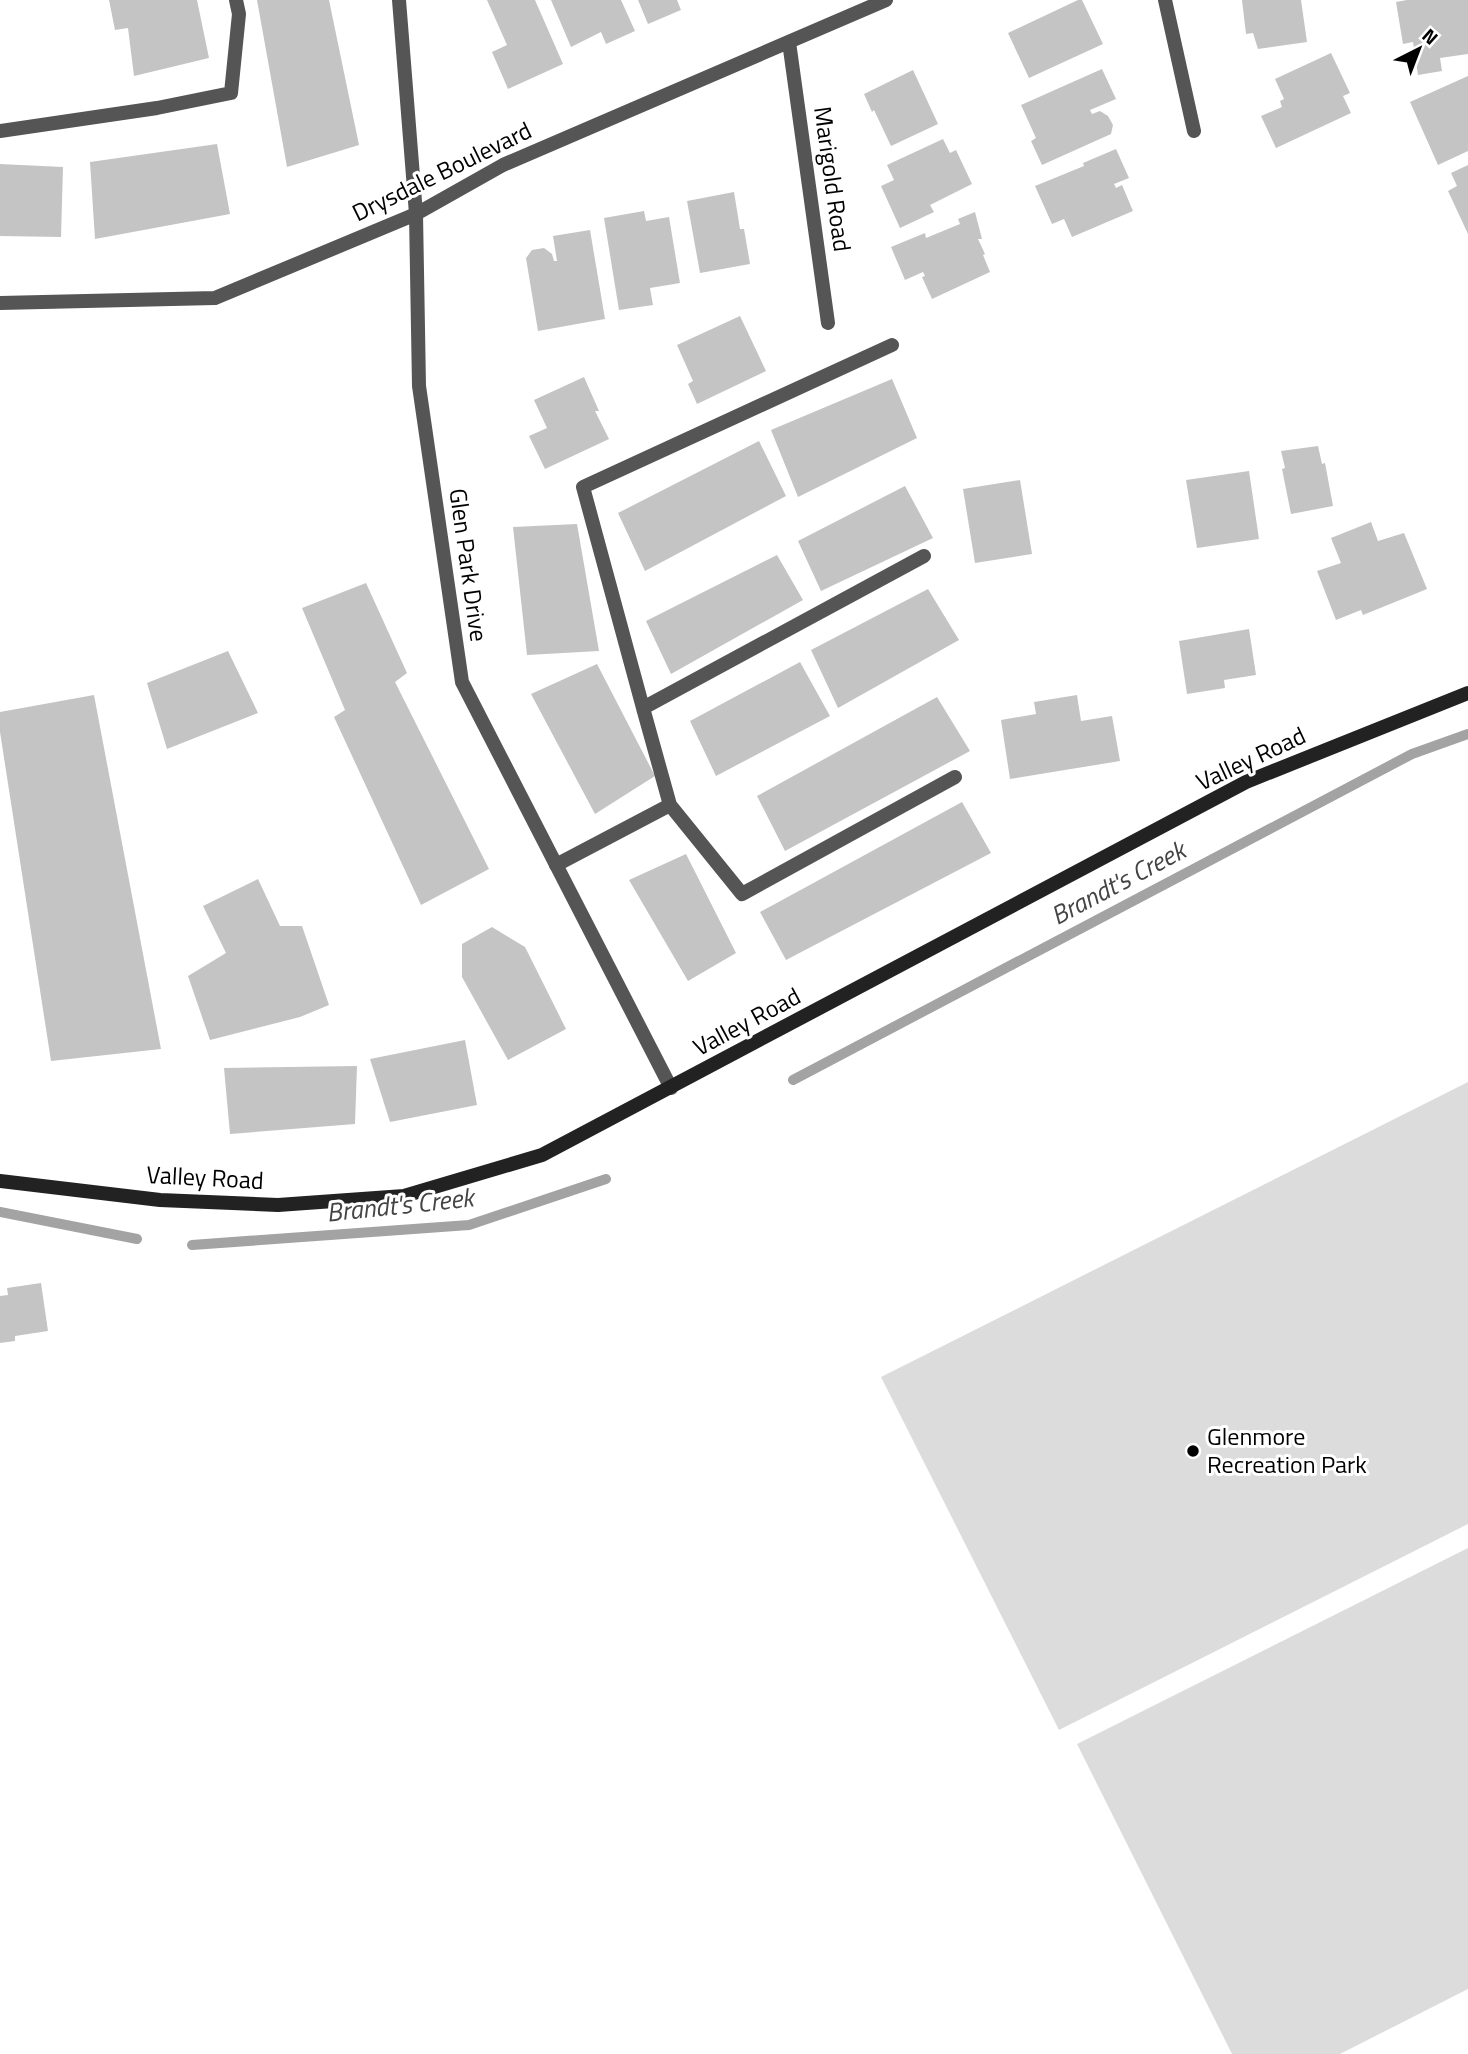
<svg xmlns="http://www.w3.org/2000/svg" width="1468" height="2054" font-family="'Titillium Web',sans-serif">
	<rect width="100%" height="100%" fill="#fff"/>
	<path fill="#dcdcdc" d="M1468 1082V1524L1059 1730 881 1377Z
		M1468 1548V1989L1340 2054H1232L1077 1744Z"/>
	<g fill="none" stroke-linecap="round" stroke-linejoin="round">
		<path stroke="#a3a3a3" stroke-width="10" d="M793 1080 1412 754 1468 734
			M0 1212 137 1239
			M192 1245 469 1225 606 1179"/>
	</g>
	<path fill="#c4c4c4" d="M109 0H197L209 58 134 76 128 28 115 30Z
		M257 0H329L359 145 287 167Z
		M487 0H535L563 64 508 89 492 52 507 45Z
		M551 0H621L635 31 606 44 601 32 571 47Z
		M638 0H677L681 10 648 24Z
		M1078 0H1082L1103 44 1029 78 1008 33Z
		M1242 0H1301L1307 42 1258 49 1253 33 1246 34Z
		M1407 0H1468V54L1440 58 1442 71 1418 75 1413 42 1403 44 1396 2Z
		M1331 53 1350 93 1343 96 1351 113 1276 148 1261 116 1282 107 1280 101 1284 99 1275 79Z
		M1102 69 1116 99 1090 110 1092 114 1100 111 1108 116 1113 125 1111 134 1042 165 1031 141 1036 138 1021 105Z
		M913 70 938 124 891 146 874 110 872 112 864 94Z
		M1468 76V151L1438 165 1410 102Z
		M943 139 950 153 956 150 972 184 930 205 934 212 900 228 881 186 894 180 887 165Z
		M217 144 230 214 95 239 90 162Z
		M1116 149 1129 178 1114 184 1116 188 1122 185 1133 211 1072 237 1064 219 1052 224 1035 186 1084 166 1083 163Z
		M0 164 63 167 61 237 0 236Z
		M1468 165V234L1448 191 1457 186 1451 173Z
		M734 192 740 229H744L750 264 700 273 687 201Z
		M644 211 646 221 669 217 680 283 650 288 653 305 619 310 604 218Z
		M975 212 982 239H978L985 254 983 255 990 272 932 299 922 277 925 276 923 272 905 280 891 247 925 233 926 238 960 224 958 219Z
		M590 230 605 319 538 331 526 258 532 250 544 248 552 254 554 261H557L553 236Z
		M740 316 766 371 697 404 688 384 693 381 677 345Z
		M584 377 599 411H595L609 439 545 469 529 436 547 428 534 400Z
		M892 379 917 438 798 497 771 430Z
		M759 441 786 496 645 571 618 513Z
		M1318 446 1322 464 1325 463 1333 506 1291 514 1282 469 1285 468 1281 451Z
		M1249 471 1259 539 1197 548 1186 480Z
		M1020 480 1032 554 975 563 963 489Z
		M905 486 933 538 821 591 798 541Z
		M1371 522 1378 541 1404 533 1427 589 1363 615 1361 610 1336 620 1317 571 1341 563 1331 538Z
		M577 524 599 651 527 655 513 527Z
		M777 555 803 600 671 674 646 621Z
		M366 583 407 673 395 682 489 869 421 905 334 717 345 710 302 608Z
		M928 589 959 640 838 708 811 650Z
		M1249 629 1256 675 1224 680 1225 688 1187 694 1179 641Z
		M228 651 258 713 167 749 147 683Z
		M800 662 830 716 716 776 690 721Z
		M597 664 655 776 595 814 531 694Z
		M94 695 161 1049 51 1061 0 732V712Z
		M1077 695 1081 721 1112 716 1120 761 1010 779 1001 720 1036 714 1034 702Z
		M937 697 970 751 785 851 757 796Z
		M962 802 991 853 786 960 760 912Z
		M686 854 736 953 688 981 629 880Z
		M258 879 280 926H302L329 1005 300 1017 210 1040 188 976 226 953 203 906Z
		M492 927 525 947 566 1029 508 1060 462 977V944Z
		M465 1040 477 1105 390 1122 370 1059Z
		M357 1066 355 1124 230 1134 224 1068Z
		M41 1283 48 1331 15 1336V1341L0 1343V1296L8 1295 7 1288Z"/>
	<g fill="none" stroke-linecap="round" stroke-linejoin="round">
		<path stroke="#555" stroke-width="14" d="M0 131 157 108 231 93 239 14 236 0
			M643 708 583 487 892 345
			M670 805 742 894 955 777
			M556 865 670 805 643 708 924 556"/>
		<path stroke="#555" stroke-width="14" d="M399 0 416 214 419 386 462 682 671 1088
			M1165 0 1194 131
			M789 42 828 323
			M0 303 215 298 416 214 503 165 886 0"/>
		<path stroke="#222" stroke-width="14" d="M0 1181 160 1200 278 1205 404 1196 542 1155 1246 782 1468 693"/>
	</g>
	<circle fill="#000" stroke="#fff" stroke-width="2.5" cx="1193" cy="1451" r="7"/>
	<g text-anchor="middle" stroke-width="6" stroke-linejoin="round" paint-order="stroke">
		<g font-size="24" fill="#000" stroke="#fff">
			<text transform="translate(442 172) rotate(-26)" y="8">Drysdale Boulevard</text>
			<text transform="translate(832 179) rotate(82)" y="8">Marigold Road</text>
			<text transform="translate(468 565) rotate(82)" y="8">Glen Park Drive</text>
			<text transform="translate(1251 759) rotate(-25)" y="8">Valley Road</text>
			<text transform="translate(747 1022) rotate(-28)" y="8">Valley Road</text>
			<text transform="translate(205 1178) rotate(3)" y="8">Valley Road</text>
		</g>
		<g font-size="24" fill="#000" stroke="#fff" text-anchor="start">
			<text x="1207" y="1445">Glenmore<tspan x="1207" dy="28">Recreation Park</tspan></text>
		</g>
		<g font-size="26" font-style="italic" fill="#444" stroke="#fff">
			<text transform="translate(1118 883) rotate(-28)" y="9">Brandt's Creek</text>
			<text transform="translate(400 1205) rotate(-6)" y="9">Brandt's Creek</text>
		</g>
	</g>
	<g transform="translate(1419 49) rotate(42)" stroke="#ffffff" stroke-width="5" paint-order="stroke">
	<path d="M0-5L12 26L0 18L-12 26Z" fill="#000000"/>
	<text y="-10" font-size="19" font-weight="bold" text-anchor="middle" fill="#000000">N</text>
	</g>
</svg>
